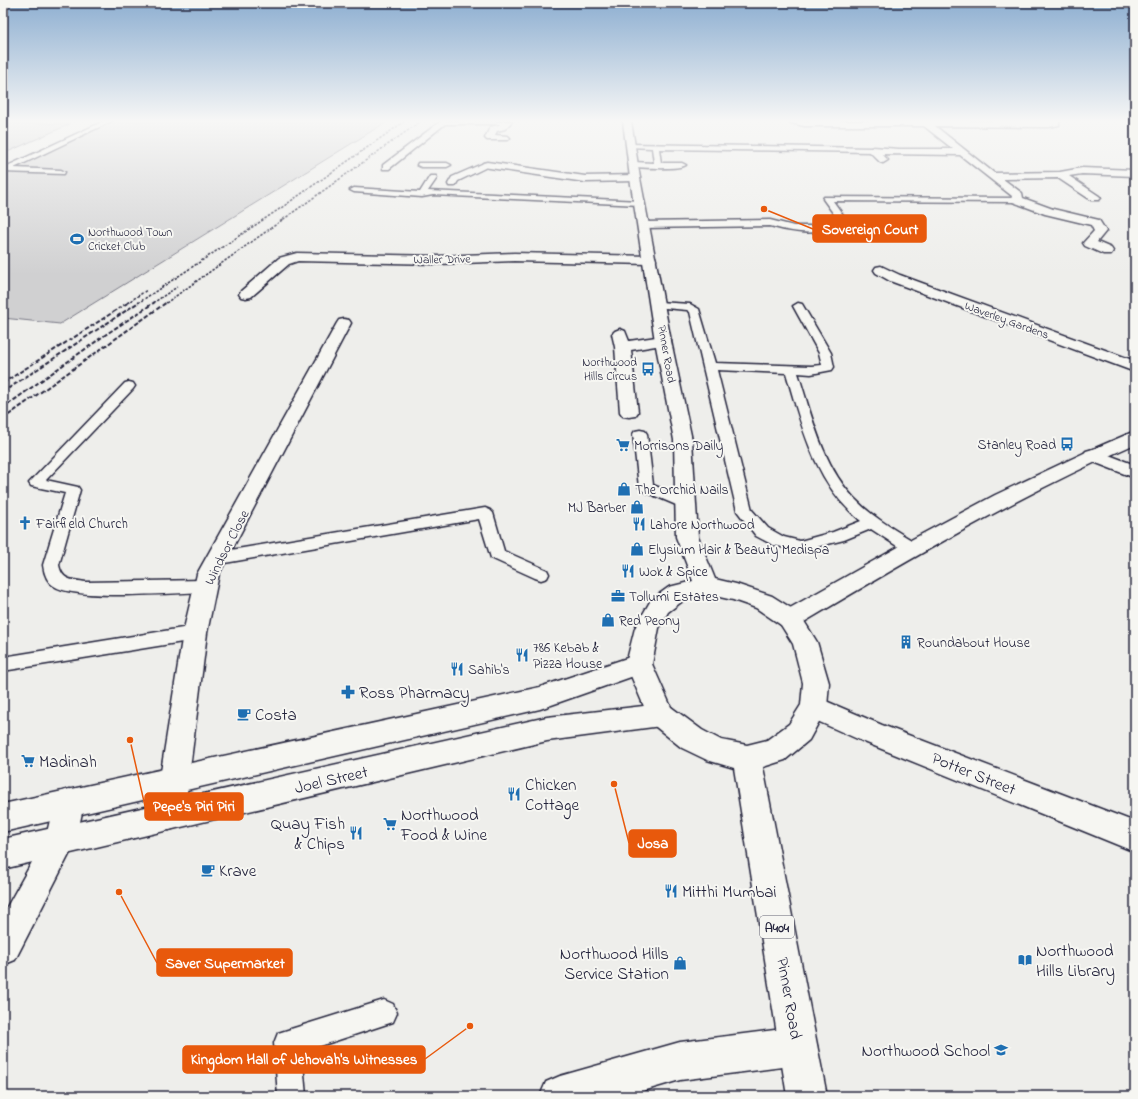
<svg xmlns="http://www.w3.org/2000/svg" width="1138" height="1099" font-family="'Indie Flower',sans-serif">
	<rect width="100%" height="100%" fill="#eeeeeb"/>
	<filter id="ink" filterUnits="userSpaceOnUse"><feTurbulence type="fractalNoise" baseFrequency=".025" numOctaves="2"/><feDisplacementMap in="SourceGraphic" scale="8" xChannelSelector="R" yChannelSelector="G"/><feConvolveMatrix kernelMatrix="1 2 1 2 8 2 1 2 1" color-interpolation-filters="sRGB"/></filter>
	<g filter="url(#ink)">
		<path fill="#d0d0d1" stroke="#797986" d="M109 121H388L60 324 3 318V170Z
			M3 122 70 124 3 154Z"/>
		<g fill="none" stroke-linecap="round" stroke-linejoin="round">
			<g stroke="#22223b" stroke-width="3">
				<path id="lane" d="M104 121H112L14 168 61 170 65 172 64 174 3 172V168Z
					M441 121 511 122 508 124H445L389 169H383V165Z
					M630 144 873 148 876 150 873 152 659 149 661 163H682L686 165C679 170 640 168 630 166L629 164 633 162 654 163 652 148 628 147V145Z
					M418 163H447L451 165 447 167H421L417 165Z
					M484 163H490L491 165 458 181 455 186H449L448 184 452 177Z
					M430 176H436L437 178 428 191 640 201 644 203 640 205 433 195 422 197 354 192 350 190 354 188 420 192Z
					M824 197 1017 198 1021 200 1017 202 833 201 856 233 852 236 849 235 823 199Z
					M770 220 794 226H818L822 229C814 237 780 229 770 226L643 228 639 225 643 222Z
					M658 302 690 304 699 309 715 363 811 366 822 365 819 353 793 306 798 303 802 304 831 353 834 367 832 370 811 374 798 373C812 416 822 464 854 498 872 517 895 530 918 544L920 548 918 552 912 553 906 552 871 529 844 540 800 551 773 545 756 536 737 511 690 312 687 310 654 307 653 305 654 303ZM717 370 786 373C802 427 815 484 861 521L833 532 800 541 784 537 768 528 752 510Z
					M129 382 133 383 135 386 133 389 46 480 78 487 80 490 59 565C62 581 73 580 86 582L205 580 211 582 213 586 211 590 205 592C175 593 76 601 54 586 47 582 44 573 43 565L65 493 31 486 29 483 125 383Z
					M640 430 645 431 647 434 653 485 691 501 693 504 691 507 686 509 681 507 641 490 639 487 633 434 635 431Z
					M485 508 490 510 493 513 504 551 547 570 549 574 547 578 541 580 535 578 491 558 479 519 219 564 213 562 211 558 213 554 219 552Z
					M195 626 201 628 204 633 201 638 195 640 3 671V657Z
					M384 1000 393 1004 397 1013 393 1022 302 1052 306 1096H278L274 1043 278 1033Z"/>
			</g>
			<g stroke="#22223b" stroke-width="3">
				<path id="street" d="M503 121H512L505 129 497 131 495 135 508 136 510 138 508 140H487L485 138 490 127 499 125Z
					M790 121H1059V125L1049 127 935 126 994 173 1060 172 1082 168 1135 170V176L1082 174 1069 176 1099 196 1101 198 1099 200H1091L1058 178 1003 179 1022 193 1023 198 1053 209 1099 220 1106 231 1097 242 1111 248 1113 251 1111 254H1103L1085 246 1083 243 1094 231 1091 225 1045 214 1013 202 1011 200 1012 196 960 155 882 154 888 160 883 163 880 162 868 150 873 147 899 149H953L924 126H804L791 123Z
					M487 162 585 176 635 175 640 178 635 181 585 182 483 167 482 165 483 163Z
					M297 253 438 256 514 253 650 256 655 257 656 260 655 263 650 264 514 261 438 264 298 261 289 264 251 297 246 298 241 297 239 294 241 291 279 258Z
					M881 266 900 275 1135 361V372L890 281 876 273 874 270 876 267Z
					M344 319 349 320 351 323 219 574 207 633 184 816 180 826 169 830 158 826 154 816 183 633 197 574 337 323 339 320Z
					M620 329 625 331 629 341 663 336 668 338 671 341 668 344 631 350 638 412 635 416 629 417 623 416 620 412 615 347 612 334 615 331Z
					M1093 449 1135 465V478L1086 459 1083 455 1086 451Z
					M69 789 80 793 84 803 76 841 15 960 3 965V914L46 837 54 803 58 793Z
					M798 1027 811 1033 817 1046 811 1059 798 1065 680 1080 626 1096H540L546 1082 560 1076 680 1042Z"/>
			</g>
			<g stroke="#22223b" stroke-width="3">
				<path id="secondary" d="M1135 431V444C1018 496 908 560 799 625L790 628 781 625 778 619 781 613 909 541 995 495 1084 453Z
					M639 654 648 657 652 664 648 671 540 709 3 832V804L540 687Z
					M814 696 882 725 1135 822V852L862 741 804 715 801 707 804 699Z
					M661 704 671 707 675 715 671 723 661 726 547 741 3 869V839L547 717Z"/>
			</g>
			<g stroke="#22223b" stroke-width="3">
				<path id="primary" d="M623 121H631L640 178 671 341 692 440 698 537 715 579 736 584 772 596 799 613 817 642 829 683 827 707 809 740 785 760 763 767 827 1096H787L734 768 707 760 682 748 651 723 626 664 635 628 651 600 669 587 693 581 676 537 674 440 655 341 630 178ZM706 594 733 600 756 608 781 625 793 644 803 683 801 705 789 724 767 740 747 745 721 740 702 730 671 707 652 664 659 628 668 612 684 600Z"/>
			</g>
			<use href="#lane" fill="#f6f6f2" fill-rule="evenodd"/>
			<use href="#street" fill="#f6f6f2" fill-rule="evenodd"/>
			<use href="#secondary" fill="#f6f6f2" fill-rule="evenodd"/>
			<use href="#primary" fill="#f6f6f2" fill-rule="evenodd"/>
			<path stroke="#22223b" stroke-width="1.5" stroke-dasharray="2.5 1.5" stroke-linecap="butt" d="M127 303 147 290
				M138 303 281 208 405 121
				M153 303 177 287
				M166 303 421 121"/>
			<path stroke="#22223b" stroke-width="2" stroke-dasharray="4.5 2" stroke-linecap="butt" d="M3 383 129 302
				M3 392 139 302
				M3 408 105 335 155 302
				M3 419 167 302"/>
		</g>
	</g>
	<linearGradient id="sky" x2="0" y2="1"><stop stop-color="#8eafd1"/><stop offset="0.44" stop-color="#f7f7f6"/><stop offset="1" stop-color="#f7f7f6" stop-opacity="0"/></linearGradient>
	<rect width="1138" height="275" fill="url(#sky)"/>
	<defs>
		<g id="stadium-bare" transform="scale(1.08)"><path d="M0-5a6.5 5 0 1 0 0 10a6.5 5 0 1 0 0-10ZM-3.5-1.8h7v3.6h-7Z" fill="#1f6fb2" stroke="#f6f6f2" stroke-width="2.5" paint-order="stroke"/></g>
		<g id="bus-bare" transform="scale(1.08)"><path d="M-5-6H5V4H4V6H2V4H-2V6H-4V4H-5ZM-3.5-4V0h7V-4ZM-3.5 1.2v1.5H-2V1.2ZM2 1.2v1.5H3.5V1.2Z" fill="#1f6fb2" stroke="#f6f6f2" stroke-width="2.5" paint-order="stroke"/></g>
		<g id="supermarket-bare" transform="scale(1.08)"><path d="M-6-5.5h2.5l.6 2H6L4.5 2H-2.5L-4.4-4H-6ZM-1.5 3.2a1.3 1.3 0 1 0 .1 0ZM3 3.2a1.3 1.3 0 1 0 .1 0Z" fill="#1f6fb2" stroke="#f6f6f2" stroke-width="2.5" paint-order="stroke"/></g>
		<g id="shop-bare" transform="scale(1.08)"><path d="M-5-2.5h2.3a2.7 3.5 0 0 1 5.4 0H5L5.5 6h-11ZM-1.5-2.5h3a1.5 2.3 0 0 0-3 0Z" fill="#1f6fb2" stroke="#f6f6f2" stroke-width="2.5" paint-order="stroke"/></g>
		<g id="church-bare" transform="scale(1.08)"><path d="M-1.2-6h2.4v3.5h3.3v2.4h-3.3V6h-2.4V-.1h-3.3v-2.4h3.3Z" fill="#1f6fb2" stroke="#f6f6f2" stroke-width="2.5" paint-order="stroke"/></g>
		<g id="restaurant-bare" transform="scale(1.08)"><path d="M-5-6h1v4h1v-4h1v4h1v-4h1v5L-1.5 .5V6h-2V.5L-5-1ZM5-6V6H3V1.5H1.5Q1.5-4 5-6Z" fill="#1f6fb2" stroke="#f6f6f2" stroke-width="2.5" paint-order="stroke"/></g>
		<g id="office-bare" transform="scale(1.08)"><path d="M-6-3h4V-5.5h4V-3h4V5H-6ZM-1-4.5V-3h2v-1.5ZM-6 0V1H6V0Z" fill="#1f6fb2" stroke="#f6f6f2" stroke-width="2.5" paint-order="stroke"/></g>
		<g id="building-bare" transform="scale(1.08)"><path d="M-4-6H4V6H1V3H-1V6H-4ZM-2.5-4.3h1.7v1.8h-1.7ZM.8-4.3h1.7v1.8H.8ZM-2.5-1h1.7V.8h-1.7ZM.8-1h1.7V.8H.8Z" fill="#1f6fb2" stroke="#f6f6f2" stroke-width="2.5" paint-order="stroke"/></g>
		<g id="pharmacy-bare" transform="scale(1.08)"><path d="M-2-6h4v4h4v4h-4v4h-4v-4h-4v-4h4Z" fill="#1f6fb2" stroke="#f6f6f2" stroke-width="2.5" paint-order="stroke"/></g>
		<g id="cafe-bare" transform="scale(1.08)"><path d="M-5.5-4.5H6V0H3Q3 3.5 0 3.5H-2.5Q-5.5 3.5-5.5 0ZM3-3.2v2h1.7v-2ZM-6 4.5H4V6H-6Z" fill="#1f6fb2" stroke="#f6f6f2" stroke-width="2.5" paint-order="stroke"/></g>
		<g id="library-bare" transform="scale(1.08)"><path d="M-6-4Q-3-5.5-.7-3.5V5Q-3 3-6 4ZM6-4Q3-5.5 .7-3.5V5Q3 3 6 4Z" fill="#1f6fb2" stroke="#f6f6f2" stroke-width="2.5" paint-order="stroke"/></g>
		<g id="school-bare" transform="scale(1.08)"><path d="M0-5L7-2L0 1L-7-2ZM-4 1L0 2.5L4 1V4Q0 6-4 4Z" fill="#1f6fb2" stroke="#f6f6f2" stroke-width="2.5" paint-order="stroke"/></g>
	</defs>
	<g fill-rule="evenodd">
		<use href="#stadium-bare" x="77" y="239"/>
		<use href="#bus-bare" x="648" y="369"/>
		<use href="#bus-bare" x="1067" y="444"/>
		<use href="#supermarket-bare" x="623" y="445"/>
		<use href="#shop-bare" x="624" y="489"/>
		<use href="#shop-bare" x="637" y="507"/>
		<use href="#church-bare" x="25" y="523"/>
		<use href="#restaurant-bare" x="639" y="524"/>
		<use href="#shop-bare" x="637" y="549"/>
		<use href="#restaurant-bare" x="628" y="571"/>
		<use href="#office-bare" x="618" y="596"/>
		<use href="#shop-bare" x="608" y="620"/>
		<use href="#building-bare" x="906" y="642"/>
		<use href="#restaurant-bare" x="522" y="655"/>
		<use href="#restaurant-bare" x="457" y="669"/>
		<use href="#pharmacy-bare" x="348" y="692"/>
		<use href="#cafe-bare" x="244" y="714"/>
		<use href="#supermarket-bare" x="28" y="761"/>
		<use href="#restaurant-bare" x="514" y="794"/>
		<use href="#supermarket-bare" x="390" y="824"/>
		<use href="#restaurant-bare" x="356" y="833"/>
		<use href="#cafe-bare" x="208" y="870"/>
		<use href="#restaurant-bare" x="671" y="891"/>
		<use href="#library-bare" x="1025" y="960"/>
		<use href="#shop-bare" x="680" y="963"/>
		<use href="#school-bare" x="1001" y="1050"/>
	</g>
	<g text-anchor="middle" stroke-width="4" stroke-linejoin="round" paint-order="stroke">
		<g font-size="12" fill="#22223b" stroke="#f6f6f2" text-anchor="start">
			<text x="88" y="236">Northwood Town<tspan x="88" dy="14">Cricket Club</tspan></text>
			<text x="637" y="366" text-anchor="end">Northwood<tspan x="637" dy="14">Hills Circus</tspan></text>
		</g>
		<g font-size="12" fill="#22223b" stroke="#f6f6f2">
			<text transform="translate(442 259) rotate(-1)" y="4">Waller Drive</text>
			<text transform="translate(1007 320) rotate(20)" y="4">Waverley Gardens</text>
			<text transform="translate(667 354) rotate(80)" y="4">Pinner Road</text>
		</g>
		<rect fill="#f6f6f2" stroke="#626272" stroke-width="1" x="760" y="916" width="34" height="22" rx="3"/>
		<g font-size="13" font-weight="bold" fill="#22223b">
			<text x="777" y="932">A404</text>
		</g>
		<g font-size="14" fill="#22223b" stroke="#f6f6f2" text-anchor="start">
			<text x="1056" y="449" text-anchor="end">Stanley Road</text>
			<text x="634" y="450">Morrisons Daily</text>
			<text x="635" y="494">The Orchid Nails</text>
			<text x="626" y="512" text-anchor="end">MJ Barber</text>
			<text x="36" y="528">Fairfield Church</text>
			<text x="650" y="529">Lahore Northwood</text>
			<text x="648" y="554">Elysium Hair &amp; Beauty Medispa</text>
			<text x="639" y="576">Wok &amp; Spice</text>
			<text x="629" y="601">Tollumi Estates</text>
			<text x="619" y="625">Red Peony</text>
			<text x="917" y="647">Roundabout House</text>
			<text x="533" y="652">786 Kebab &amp;<tspan x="533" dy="16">Pizza House</tspan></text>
			<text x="468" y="674">Sahib's</text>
		</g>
		<g font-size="14" fill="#22223b" stroke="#f6f6f2">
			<text transform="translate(226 547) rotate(-63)" y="5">Windsor Close</text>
		</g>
		<g font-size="17" fill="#22223b" stroke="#f6f6f2" text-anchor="start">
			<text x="359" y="698">Ross Pharmacy</text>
			<text x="255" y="720">Costa</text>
			<text x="39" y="767">Madinah</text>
			<text x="525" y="790">Chicken<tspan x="525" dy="20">Cottage</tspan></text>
			<text x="401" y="820">Northwood<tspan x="401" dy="20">Food &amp; Wine</tspan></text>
			<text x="345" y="829" text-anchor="end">Quay Fish<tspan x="345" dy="20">&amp; Chips</tspan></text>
			<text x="219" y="876">Krave</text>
			<text x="682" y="897">Mitthi Mumbai</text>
			<text x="1036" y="956">Northwood<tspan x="1036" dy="20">Hills Library</tspan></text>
			<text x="669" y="959" text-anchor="end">Northwood Hills<tspan x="669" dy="20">Service Station</tspan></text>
			<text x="990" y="1056" text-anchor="end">Northwood School</text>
		</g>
		<g font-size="17" fill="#22223b" stroke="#f6f6f2">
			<text transform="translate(974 773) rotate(22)" y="6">Potter Street</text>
			<text transform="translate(331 779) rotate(-13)" y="6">Joel Street</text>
			<text transform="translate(790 998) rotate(80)" y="6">Pinner Road</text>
		</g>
	</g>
	<path fill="none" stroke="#e8590c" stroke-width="1.5" d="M764 209L813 229M130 740L145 806M614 784L629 843M119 892L157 963M470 1026L425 1059"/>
	<g fill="#e8590c" stroke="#f6f6f2" stroke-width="1.5">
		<circle cx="764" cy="209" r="4"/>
		<circle cx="130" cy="740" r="4"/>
		<circle cx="614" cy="784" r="4"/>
		<circle cx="119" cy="892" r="4"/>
		<circle cx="470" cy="1026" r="4"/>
	</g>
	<g fill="#e8590c" stroke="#e8590c" stroke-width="1.5">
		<rect x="813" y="215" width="113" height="27" rx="4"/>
		<rect x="145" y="793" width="98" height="27" rx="4"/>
		<rect x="629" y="830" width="47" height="27" rx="4"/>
		<rect x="157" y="949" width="135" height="27" rx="4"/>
		<rect x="183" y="1046" width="242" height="27" rx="4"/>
	</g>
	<g font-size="15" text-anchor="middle" font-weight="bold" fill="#fff">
		<text x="870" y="234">Sovereign Court</text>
		<text x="194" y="811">Pepe's Piri Piri</text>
		<text x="653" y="848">Josa</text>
		<text x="225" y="968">Saver Supermarket</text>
		<text x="304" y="1064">Kingdom Hall of Jehovah's Witnesses</text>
	</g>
	<rect width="1138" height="1099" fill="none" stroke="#f6f6f2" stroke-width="16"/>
	<rect x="8" y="8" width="1122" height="1083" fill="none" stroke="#22223b" stroke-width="1.5" filter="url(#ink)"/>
</svg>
